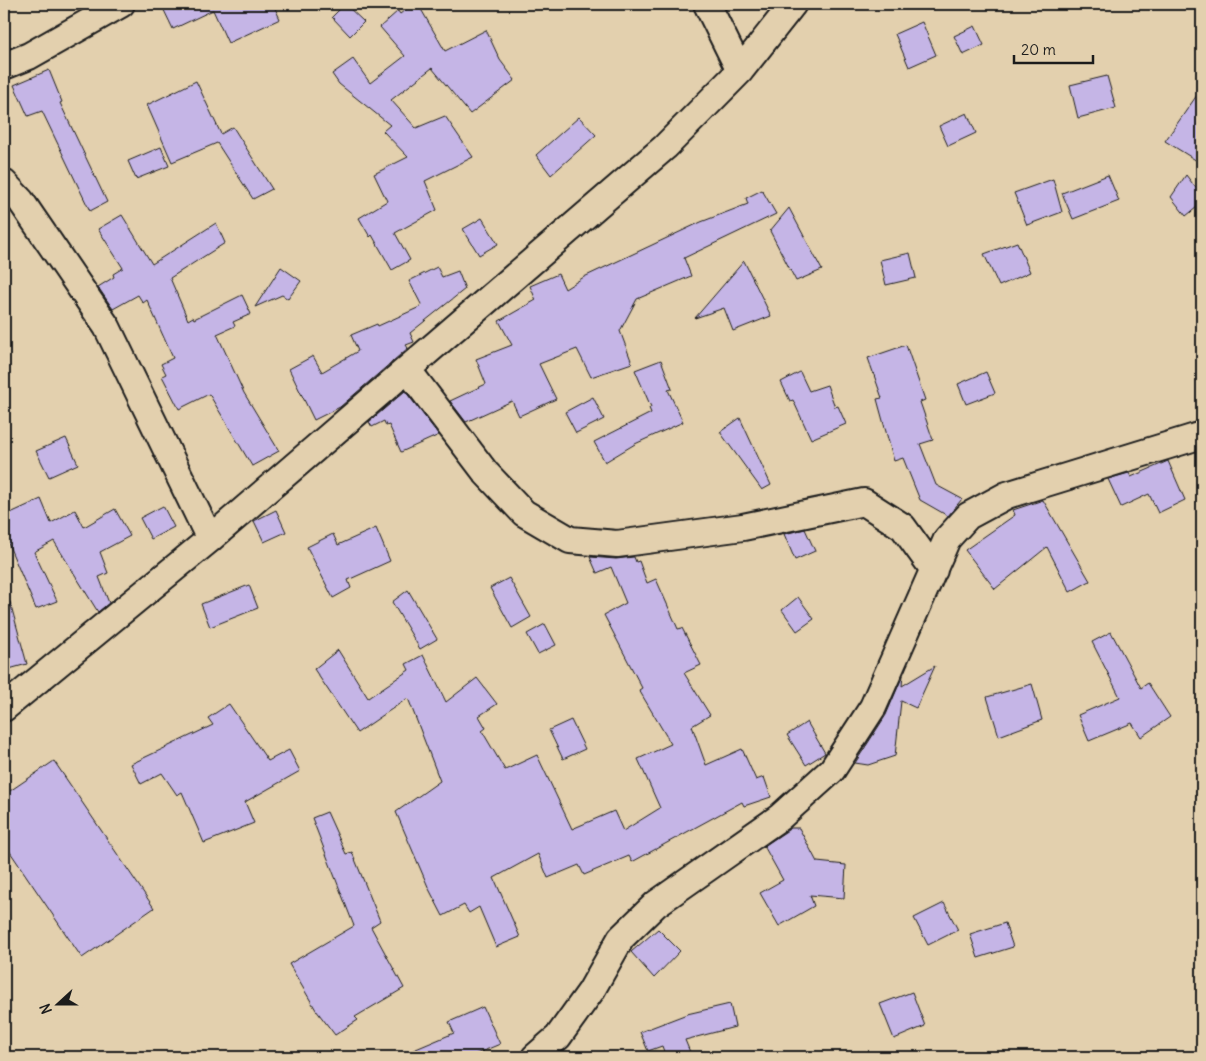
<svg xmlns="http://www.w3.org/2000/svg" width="1206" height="1061" font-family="Delius,sans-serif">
	<rect width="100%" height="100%" fill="#e3d0ae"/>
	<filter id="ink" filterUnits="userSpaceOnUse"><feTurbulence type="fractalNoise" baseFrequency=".02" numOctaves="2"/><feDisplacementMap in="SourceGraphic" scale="10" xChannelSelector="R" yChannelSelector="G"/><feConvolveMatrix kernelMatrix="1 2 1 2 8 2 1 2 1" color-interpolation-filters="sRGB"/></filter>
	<g filter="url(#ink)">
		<path fill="#c5b5e6" stroke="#1c1c1c" d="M161 4H273L280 19 228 43 213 10 173 29Z
			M345 4 364 22 350 36 332 17Z
			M413 4H418L445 51 486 30 500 60 515 80 470 114 432 68 391 100 416 128 445 116 473 157 425 181 437 210 395 233 410 260 392 270 372 235 370 237 359 218 387 201 374 174 408 157 383 131 390 125 339 84 332 74 353 59 370 83 405 56 380 27 398 11 400 14Z
			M922 22 936 55 909 67 895 34Z
			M975 26 984 45 963 55 954 36Z
			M49 70 62 102 60 103 107 202 90 211 42 111 28 116 14 85Z
			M1107 76 1116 108 1078 118 1070 85Z
			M196 81 221 134 233 127 272 189 253 199 217 143 172 162 147 105Z
			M1202 88V164L1165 141Z
			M967 113 976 133 948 146 939 126Z
			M579 117 596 135 551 175 536 155Z
			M161 147 169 166 136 179 128 161Z
			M1108 175 1119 201 1073 219 1062 193Z
			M1186 175 1202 196V203L1186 216 1171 197Z
			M1053 179 1062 212 1027 225 1014 193Z
			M762 190 776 214 684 258 691 276 637 299 620 331 632 363 591 377 577 349 539 364 556 399 519 416 512 401 466 422 450 401 486 384 476 359 512 345 499 321 536 300 530 286 558 274 565 289 584 277 701 222 748 204 746 198Z
			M789 208 822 270 796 281 770 231Z
			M122 215 152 264 216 223 225 243 170 278 188 320 193 317 194 319 242 295 251 314 233 322 235 326 217 334 244 393 279 451 252 466 209 394 179 409 162 376 166 374 161 364 173 358 147 300 143 303 138 295 113 309 98 287 114 277 113 274 123 268 98 229Z
			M482 218 498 244 479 255 463 229Z
			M1017 242 1030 272 999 286 984 254Z
			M910 253 916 278 886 285 880 260Z
			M744 261 771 316 733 331 724 308 695 318Z
			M281 267 301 281 288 299 282 295 255 307Z
			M437 267 442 277 458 271 465 289 410 333 414 342 406 345 408 348 340 407 314 420 289 369 313 356 322 372 358 351 351 335 377 324 378 326 422 306 409 281Z
			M906 345 925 400 920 402 933 440 920 444 936 485 962 499 948 516 920 500 903 458 894 461 877 399 882 398 868 358Z
			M661 360 672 389 668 390 683 422 635 444 605 462 594 442 651 413 649 408 651 407 635 370Z
			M800 372 809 391 827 385 835 407 838 406 846 424 811 439 793 400 790 401 781 382Z
			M986 372 995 393 966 404 958 384Z
			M405 391 439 435 401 452 389 425 386 426 384 421 372 427 369 422Z
			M593 397 604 419 576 433 565 412Z
			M740 418 771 485 762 490 720 432Z
			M66 438 78 464 49 477 36 451Z
			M1168 461 1185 500 1158 513 1149 494 1121 507 1108 479 1129 473 1131 477Z
			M41 499 51 523 75 510 84 527 115 509 130 536 100 552 108 573 99 577 109 603 98 612 54 541 34 552 57 601 36 609 4 534V516Z
			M1043 500 1090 581 1070 592 1047 547 995 589 965 550 1015 515 1013 510Z
			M163 506 174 527 151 539 140 518Z
			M276 510 286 532 264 542 254 521Z
			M376 528 390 561 348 580 351 588 333 598 307 547 333 534 338 545Z
			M805 529 815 551 795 560 784 534Z
			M590 557 616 559 634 557 636 562 639 561 647 583 656 579 678 629 682 628 701 665 684 673 710 715 692 726 706 765 742 749 756 780 764 777 771 797 744 806 742 802 632 862 629 856 584 875 579 865 548 878 538 854 494 878 520 937 496 947 479 907 469 913 464 905 443 916 429 889 396 812 440 781 408 698 357 733 314 669 338 650 368 698 409 670 406 664 423 655 446 702 477 678 497 704 479 716 486 728 482 731 505 770 537 755 572 829 614 811 623 831 660 808 638 759 671 744 639 690 642 688 604 615 626 603 611 567 597 573Z
			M509 578 531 617 512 628 490 588Z
			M249 585 258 608 210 627 201 604Z
			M408 590 437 639 420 649 392 602Z
			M798 597 814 619 797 631 782 610Z
			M10 602 27 664 9 669 4 653V603Z
			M545 624 556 645 538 654 527 634Z
			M1111 632 1141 688 1148 683 1170 717 1141 737 1132 723 1089 741 1078 715 1120 697 1092 642Z
			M935 666 916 708 901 701 895 756 868 765 855 763 886 715 903 675 902 686Z
			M1032 684 1042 720 999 736 987 697Z
			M229 704 268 761 289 750 300 771 245 802 254 823 204 843 182 792 177 795 162 773 141 784 131 764 213 725 208 718Z
			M571 720 585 749 563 759 549 730Z
			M807 722 825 753 806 765 787 735Z
			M54 761 154 908 82 958 4 843V795Z
			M327 812 346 854 352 852 380 921 371 927 404 988 355 1017 358 1020 335 1035 316 1010 289 964 354 926 312 818Z
			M791 828H799L817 862 846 865 844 898 810 895 814 906 779 926 760 893 783 880 764 846Z
			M944 903 958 930 928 945 914 918Z
			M1005 923 1013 947 978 958 970 934Z
			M658 929 680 951 654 978 631 952Z
			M912 992 925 1026 894 1039 880 1004Z
			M730 1004 735 1027 685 1040 692 1057H666L662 1046 648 1051 640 1032 687 1014Z
			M483 1007 500 1044 469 1057H397L454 1033 449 1022Z"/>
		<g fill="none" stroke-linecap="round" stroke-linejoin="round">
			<g stroke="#1c1c1c" stroke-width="30">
				<path id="street" d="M707 4 740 71
					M4 66 29 56 121 4
					M4 183 21 201 107 327 210 539
					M407 369 486 473 524 513 570 540 617 544 743 527 864 502 903 527 934 570
					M4 708 210 539 665 147 740 71 793 4
					M535 1057 558 1037 591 991 621 938 656 904 780 817 832 770 873 707 947 539 968 516 1007 495 1202 435"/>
			</g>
			<use href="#street" stroke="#e3d0ae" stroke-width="26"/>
		</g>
	</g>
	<rect width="1206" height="1061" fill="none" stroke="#e3d0ae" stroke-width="20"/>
	<rect x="10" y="10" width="1186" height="1041" fill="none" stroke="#1c1c1c" stroke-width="2" filter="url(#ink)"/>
	<g transform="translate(58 1004) rotate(249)" stroke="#e3d0ae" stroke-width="4" paint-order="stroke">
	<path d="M0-4L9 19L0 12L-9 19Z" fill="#1c1c1c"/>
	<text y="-8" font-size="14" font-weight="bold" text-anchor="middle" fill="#1c1c1c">N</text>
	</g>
	<path d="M1014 55v8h79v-8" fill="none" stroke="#1c1c1c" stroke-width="2.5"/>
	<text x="1021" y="55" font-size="15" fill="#1c1c1c" stroke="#e3d0ae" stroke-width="4" paint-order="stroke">20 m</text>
</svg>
